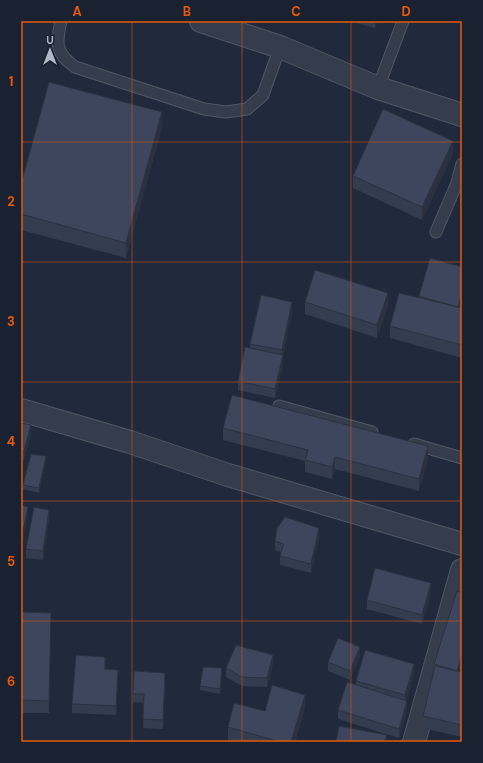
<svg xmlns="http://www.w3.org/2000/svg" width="483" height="763" font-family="'DM Sans',sans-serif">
	<rect width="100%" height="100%" fill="#212a3c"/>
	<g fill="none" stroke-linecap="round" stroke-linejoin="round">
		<g stroke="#505767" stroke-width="13">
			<path id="lane" d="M61 21C56 43 55 53 75 67L204 109 226 112 247 109 263 95 280 47
				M378 88 403 21
				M436 232 457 183 462 164
				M279 406 372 432
				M414 444 462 458"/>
		</g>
		<g stroke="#505767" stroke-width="24">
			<path id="street" d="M201 21 280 47 378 88 462 115
				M21 410 130 442 228 475 462 544
				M414 742 462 570"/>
		</g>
		<use href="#lane" stroke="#353c4c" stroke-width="11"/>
		<use href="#street" stroke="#353c4c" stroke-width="22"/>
	</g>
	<path fill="#343c4f" d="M350 21H377L375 28Z
		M162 127 126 258 21 230V184Z
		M453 153 422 220 353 188V176Z
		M462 267V301L460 308H462V358L390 338V326L419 298V296Z
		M305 302 388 306 377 338 305 314Z
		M292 311 283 355V364L275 398 238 390V381L250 348V344Z
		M21 423 31 434 24 460 21 459Z
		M223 428 428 459 419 491 335 469 332 479 305 472V461L223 440Z
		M46 461 39 493 23 489V485Z
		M49 519 43 560 26 558V549Z
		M319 537 311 573 280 565V556L281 552 275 550V541Z
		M431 592 422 624 367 609V600Z
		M462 593V663L459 671 462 672V737L423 728V716L434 669V664Z
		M21 612 51 626 49 713H21Z
		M360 656 350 680 328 671V662Z
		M273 663 267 687 242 686 226 677V668Z
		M105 669 118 679 116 715 72 713V704Z
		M222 673 220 694 200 690V686Z
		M414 673 406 701 407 710 399 738 338 719V710L356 685V681Z
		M165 682 163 729 143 728 144 703 133 702V694Z
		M305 707 295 742H236L228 740V727L265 711Z"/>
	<path fill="#2b3140" d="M375 21H377L375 28Z
		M162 112V127L126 258V243Z
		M453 141V153L422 220V207Z
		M388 293V306L377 338V325Z
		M462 293V301L458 316V307Z
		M292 302V311L282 359V350Z
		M283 355V364L275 398V389Z
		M31 425V434L24 460V451Z
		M428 446V459L419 491V479Z
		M46 456V461L39 493V488Z
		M335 457V469L332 479V467Z
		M28 507V516L21 550V541Z
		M49 510V519L43 560V551Z
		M319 528V537L311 573V564Z
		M431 583V592L422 624V615Z
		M360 647V656L350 680V671Z
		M462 654V663L457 679V671Z
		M273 655V663L267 687V678Z
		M414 664V673L405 703V695Z
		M118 670V679L116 715V706Z
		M305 695V707L295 742H291Z
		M407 701V710L399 738V729Z
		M387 735V742H384Z"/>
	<path fill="#3d465c" stroke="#2b3140" d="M49 82 162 112 126 243 21 214V184Z
		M383 109 453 141 422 207 353 176Z
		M430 258 462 267V293L458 307 419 296Z
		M315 270 388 293 377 325 305 302Z
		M399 293 462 308V345L390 326Z
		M261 295 292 302 282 350 250 344Z
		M245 347 283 355 275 389 238 381Z
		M232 395 428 446 419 479 335 457 332 467 305 460 308 450 223 428Z
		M21 423 31 425 24 451H21Z
		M31 454 46 456 39 488 23 485Z
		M21 505 28 507 21 541Z
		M34 507 49 510 43 551 26 549Z
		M285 517 319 528 311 564 280 556 284 544 275 541 277 528Z
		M375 568 431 583 422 615 367 600Z
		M457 591 462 593V654L457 671 434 664Z
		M21 612 51 613 49 701 21 700Z
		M338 638 360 647 350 671 328 662Z
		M236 645 273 655 267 678 242 677 226 668Z
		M365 650 414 664 405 695 356 681Z
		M76 655 105 657V669L118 670 116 706 72 704Z
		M435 666 462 672V725L423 716Z
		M203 667 222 668 220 689 200 686Z
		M134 671 165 673 163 720 143 719 144 694H133Z
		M347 682 407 701 399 729 338 710Z
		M272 685 305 695 291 742H280L228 727 234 703 265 711Z
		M339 726 387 735 384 742H336Z"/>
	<path fill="none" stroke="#e8590c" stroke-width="1" stroke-opacity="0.55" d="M132 21V742M242 21V742M351 21V742M21 142H462M21 262H462M21 382H462M21 501H462M21 621H462"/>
	<rect width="483" height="763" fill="none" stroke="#1a2131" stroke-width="44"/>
	<g transform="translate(50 50)" stroke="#1a2131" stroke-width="3" paint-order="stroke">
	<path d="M0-3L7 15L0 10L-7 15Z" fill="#b0b7c8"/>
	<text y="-6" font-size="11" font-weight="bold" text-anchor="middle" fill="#b0b7c8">U</text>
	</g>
	<rect x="22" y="22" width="439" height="719" fill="none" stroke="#e8590c" stroke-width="1.5"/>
	<g font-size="13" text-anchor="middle" font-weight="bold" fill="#e8590c">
		<text x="77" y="16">A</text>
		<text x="187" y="16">B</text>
		<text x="296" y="16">C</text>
		<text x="406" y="16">D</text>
		<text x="11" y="86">1</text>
		<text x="11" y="206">2</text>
		<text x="11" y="326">3</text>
		<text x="11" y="446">4</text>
		<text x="11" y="566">5</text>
		<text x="11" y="686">6</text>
	</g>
</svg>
